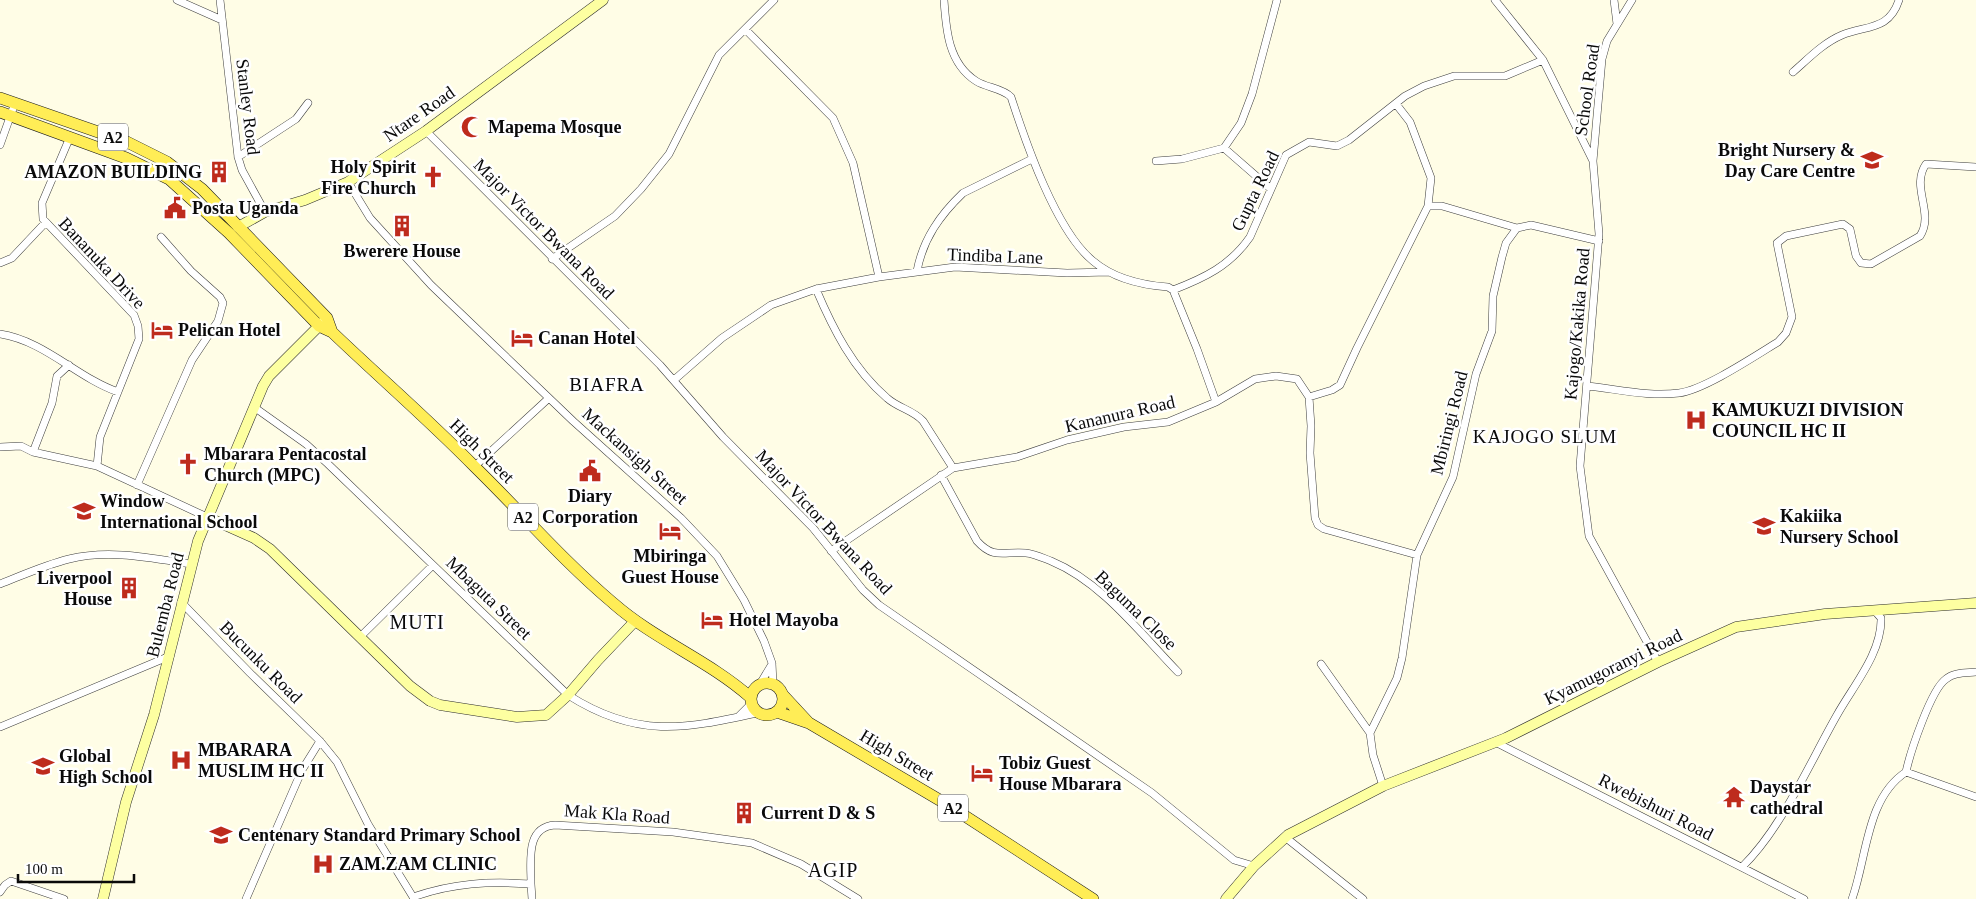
<svg xmlns="http://www.w3.org/2000/svg" width="1976" height="899" font-family="Georgia,serif">
	<rect width="100%" height="100%" fill="#fffde6"/>
	<g fill="none" stroke-linecap="round" stroke-linejoin="round">
		<g stroke="#3d3d3d" stroke-width="8">
			<path id="street" d="M177 0 222 20
				M220 0 238 157 242 170 265 212
				M944 0C946 29 948 63 976 81 987 88 1002 88 1011 97 1026 143 1056 231 1093 261 1114 279 1141 285 1168 287L1173 290C1204 278 1230 266 1250 237L1286 155 1309 142 1337 146 1349 140 1405 96 1424 86 1454 76H1505L1543 60
				M1495 0 1543 60 1593 161 1599 234 1580 466 1589 536 1658 662
				M1614 0 1617 24
				M745 29 833 118 853 163 879 277
				M1793 72C1808 59 1823 43 1842 35 1866 25 1889 31 1899 0
				M1396 104 1410 122 1431 178 1428 206
				M426 131 660 365 723 437 813 528 863 590 879 605 1152 793 1234 860 1254 866
				M70 137 42 203 43 219 134 315 138 326 139 339 100 437 97 466 207 517
				M0 145 15 103
				M1224 148 1271 189
				M238 157 296 119 308 103
				M1156 161 1182 159 1224 148 1241 123 1252 94 1277 0
				M1593 161 1602 59 1607 41 1632 0
				M348 182 370 218 431 285 573 421 681 518 717 556 744 600 764 641 772 663 773 684
				M552 259 615 216 641 189 669 154 719 55 774 0
				M0 263 12 258 45 223
				M917 271C923 239 940 215 963 193L1032 159
				M816 289C833 329 853 369 887 398 898 408 913 410 923 421L953 468
				M1173 290 1197 349 1216 402
				M0 334C45 341 76 377 118 392
				M674 380 722 338 771 305 816 289 879 277 955 267 1067 273 1109 272
				M1587 386C1617 389 1649 397 1679 393 1704 390 1755 356 1778 342L1786 333 1792 317 1777 243 1786 236 1843 224 1850 229 1856 256 1861 263 1871 264 1920 236C1935 213 1910 187 1926 164L1976 167
				M1309 397 1311 426 1310 453 1315 518 1318 525 1324 529 1417 555
				M254 407 306 444 328 464 568 695C637 739 684 729 757 713
				M0 447 21 446 33 452 97 466
				M33 452 52 403 57 376 69 365
				M475 466 549 398
				M941 475 977 541C994 560 1004 551 1026 553 1035 554 1043 558 1051 561 1102 582 1140 633 1178 672
				M137 485 192 360 218 321 223 303 220 297 191 271 161 237
				M831 551 953 468 1017 457 1067 440 1124 427 1168 422 1216 402 1255 379 1276 376 1297 379 1309 397 1332 390 1340 385 1357 348 1428 206H1442L1517 228
				M0 584C23 575 45 565 69 559 109 549 151 558 191 564
				M181 602 250 673 320 741 337 762 368 824 413 897C453 883 489 881 531 884 531 862 525 827 555 825L673 832 752 843 801 864 858 899
				M361 636 433 565
				M1321 664 1370 733 1373 755 1383 786
				M760 684 772 664
				M738 717 751 704
				M0 727 170 656
				M1370 733 1397 678 1402 658 1417 555 1453 477 1476 374 1492 331 1493 296 1502 257 1506 243 1517 228 1531 225 1599 241
				M1495 742 1804 899
				M1906 772 1976 797
				M1285 837 1363 899
				M1742 867C1782 828 1809 764 1837 715 1853 686 1882 653 1881 618L1874 610
				M531 884 532 899
				M0 892 5 885 11 881 64 899
				M246 899 302 770 320 741
				M1852 899C1867 858 1866 798 1906 772 1910 753 1931 689 1946 679 1954 672 1966 673 1976 672"/>
		</g>
		<g stroke="#2c2c2c" stroke-width="11">
			<path id="secondary" d="M238 227 265 212 305 200 348 182 426 131 603 0
				M207 517 254 538 270 549 410 686 430 701 440 705 517 717 546 715 568 695 598 660 635 621
				M103 899 126 802 154 715 198 541 263 386 269 376 324 321
				M1226 899 1254 866 1288 835 1383 786 1506 738 1658 662 1736 627 1825 614 1976 603"/>
		</g>
		<g stroke="#1b1b1b" stroke-width="12">
			<path id="primary" d="M0 98 127 142 167 162 202 189 327 318 332 332
				M0 112 126 158 169 179 229 233 319 326 332 332C379 377 429 420 475 467 521 512 563 561 613 603 655 640 708 660 750 697
				M751 699a16 16 0 1 1 32 0a16 16 0 1 1-32 0Z
				M783 695 808 722
				M777 712 809 723 948 805 1093 899"/>
		</g>
		<use href="#street" stroke="#fff" stroke-width="7"/>
		<use href="#secondary" stroke="#fdffa1" stroke-width="10"/>
		<use href="#primary" stroke="#ffed56" stroke-width="11"/>
	</g>
	<defs>
		<g id="mosque-bare" transform="scale(1.725)"><path d="M3.5-4.9A6 6 0 1 0 3.5 4.9A5 5 0 1 1 3.5-4.9Z" fill="#be2b1d" stroke="#fff" stroke-width="2.5" paint-order="stroke"/></g>
		<g id="school-bare" transform="scale(1.725)"><path d="M0-5L7-2L0 1L-7-2ZM-4 1L0 2.5L4 1V4Q0 6-4 4Z" fill="#be2b1d" stroke="#fff" stroke-width="2.5" paint-order="stroke"/></g>
		<g id="building-bare" transform="scale(1.725)"><path d="M-4-6H4V6H1V3H-1V6H-4ZM-2.5-4.3h1.7v1.8h-1.7ZM.8-4.3h1.7v1.8H.8ZM-2.5-1h1.7V.8h-1.7ZM.8-1h1.7V.8H.8Z" fill="#be2b1d" stroke="#fff" stroke-width="2.5" paint-order="stroke"/></g>
		<g id="church-bare" transform="scale(1.725)"><path d="M-1.2-6h2.4v3.5h3.3v2.4h-3.3V6h-2.4V-.1h-3.3v-2.4h3.3Z" fill="#be2b1d" stroke="#fff" stroke-width="2.5" paint-order="stroke"/></g>
		<g id="civic-bare" transform="scale(1.725)"><path d="M-.6-6.5H3V-4.5H.6V-3L4-1V1h2V6H-6V1h2V-1L-.6-3ZM-1.2 2.5V6h2.4V2.5Z" fill="#be2b1d" stroke="#fff" stroke-width="2.5" paint-order="stroke"/></g>
		<g id="hotel-bare" transform="scale(1.725)"><path d="M-6-4.5h1.5V1H6V5H4.5V3h-9V5H-6ZM-4 0a1.8 1.8 0 1 1 3.6 0ZM.5 0V-2.5h3Q6-2.5 6 0Z" fill="#be2b1d" stroke="#fff" stroke-width="2.5" paint-order="stroke"/></g>
		<g id="hospital-bare" transform="scale(1.725)"><path d="M-5-5h3v3.5h4V-5h3V5h-3V1.5h-4V5h-3Z" fill="#be2b1d" stroke="#fff" stroke-width="2.5" paint-order="stroke"/></g>
		<g id="temple-bare" transform="scale(1.725)"><path d="M0-6L5-2H3V0L6.5 2.5H4V6H1.5V3h-3V6H-4V2.5H-6.5L-3 0V-2H-5Z" fill="#be2b1d" stroke="#fff" stroke-width="2.5" paint-order="stroke"/></g>
	</defs>
	<g fill-rule="evenodd">
		<use href="#mosque-bare" x="472" y="127"/>
		<use href="#school-bare" x="1872" y="160"/>
		<use href="#building-bare" x="219" y="172"/>
		<use href="#church-bare" x="433" y="177"/>
		<use href="#civic-bare" x="175" y="208"/>
		<use href="#building-bare" x="402" y="226"/>
		<use href="#hotel-bare" x="162" y="330"/>
		<use href="#hotel-bare" x="522" y="338"/>
		<use href="#hospital-bare" x="1696" y="420"/>
		<use href="#church-bare" x="188" y="464"/>
		<use href="#civic-bare" x="590" y="471"/>
		<use href="#school-bare" x="84" y="511"/>
		<use href="#school-bare" x="1764" y="526"/>
		<use href="#hotel-bare" x="670" y="531"/>
		<use href="#building-bare" x="129" y="588"/>
		<use href="#hotel-bare" x="712" y="620"/>
		<use href="#hospital-bare" x="181" y="760"/>
		<use href="#school-bare" x="43" y="766"/>
		<use href="#hotel-bare" x="982" y="773"/>
		<use href="#temple-bare" x="1734" y="797"/>
		<use href="#building-bare" x="744" y="813"/>
		<use href="#school-bare" x="221" y="835"/>
		<use href="#hospital-bare" x="323" y="864"/>
	</g>
	<g text-anchor="middle" stroke-width="5" stroke-linejoin="round" paint-order="stroke">
		<g fill="#fff" stroke="#545454" stroke-width="1">
			<rect x="98" y="123.5" width="30" height="27" rx="4"/>
			<rect x="508" y="503.5" width="30" height="27" rx="4"/>
			<rect x="938" y="794.5" width="30" height="27" rx="4"/>
		</g>
		<g font-size="16" font-weight="bold" fill="#0a0a0a">
			<text x="113" y="143">A2</text>
			<text x="523" y="523">A2</text>
			<text x="953" y="814">A2</text>
		</g>
		<g font-size="18" fill="#0a0a0a" stroke="#fff">
			<text transform="translate(1587 90) rotate(-82)" y="6">School Road</text>
			<text transform="translate(248 107) rotate(83)" y="6">Stanley Road</text>
			<text transform="translate(419 114) rotate(-35)" y="6">Ntare Road</text>
			<text transform="translate(1255 191) rotate(-64)" y="6">Gupta Road</text>
			<text transform="translate(544 229) rotate(45)" y="6">Major Victor Bwana Road</text>
			<text transform="translate(995 256) rotate(2)" y="6">Tindiba Lane</text>
			<text transform="translate(102 263) rotate(47)" y="6">Bananuka Drive</text>
			<text transform="translate(1577 324) rotate(-85)" y="6">Kajogo/Kakika Road</text>
			<text transform="translate(1120 414) rotate(-13)" y="6">Kananura Road</text>
			<text transform="translate(1449 423) rotate(-76)" y="6">Mbiringi Road</text>
			<text transform="translate(482 451) rotate(45)" y="6">High Street</text>
			<text transform="translate(635 456) rotate(42)" y="6">Mackansigh Street</text>
			<text transform="translate(824 522) rotate(47)" y="6">Major Victor Bwana Road</text>
			<text transform="translate(489 598) rotate(44)" y="6">Mbaguta Street</text>
			<text transform="translate(165 605) rotate(-76)" y="6">Bulemba Road</text>
			<text transform="translate(1136 610) rotate(44)" y="6">Baguma Close</text>
			<text transform="translate(261 662) rotate(45)" y="6">Bucunku Road</text>
			<text transform="translate(1613 667) rotate(-26)" y="6">Kyamugoranyi Road</text>
			<text transform="translate(897 755) rotate(31)" y="6">High Street</text>
			<text transform="translate(1656 807) rotate(27)" y="6">Rwebishuri Road</text>
			<text transform="translate(617 814) rotate(4)" y="6">Mak Kla Road</text>
		</g>
		<g font-size="18" font-weight="bold" fill="#0a0a0a" stroke="#fff" text-anchor="start">
			<text x="488" y="133">Mapema Mosque</text>
			<text x="1855" y="156" text-anchor="end">Bright Nursery &amp;<tspan x="1855" dy="21">Day Care Centre</tspan></text>
			<text x="416" y="173" text-anchor="end">Holy Spirit<tspan x="416" dy="21">Fire Church</tspan></text>
			<text x="202" y="178" text-anchor="end">AMAZON BUILDING</text>
			<text x="192" y="214">Posta Uganda</text>
			<text x="402" y="257" text-anchor="middle">Bwerere House</text>
			<text x="178" y="336">Pelican Hotel</text>
			<text x="538" y="344">Canan Hotel</text>
			<text x="1712" y="416">KAMUKUZI DIVISION<tspan x="1712" dy="21">COUNCIL HC II</tspan></text>
			<text x="204" y="460">Mbarara Pentacostal<tspan x="204" dy="21">Church (MPC)</tspan></text>
			<text x="590" y="502" text-anchor="middle">Diary<tspan x="590" dy="21">Corporation</tspan></text>
			<text x="100" y="507">Window<tspan x="100" dy="21">International School</tspan></text>
			<text x="1780" y="522">Kakiika<tspan x="1780" dy="21">Nursery School</tspan></text>
			<text x="670" y="562" text-anchor="middle">Mbiringa<tspan x="670" dy="21">Guest House</tspan></text>
			<text x="112" y="584" text-anchor="end">Liverpool<tspan x="112" dy="21">House</tspan></text>
			<text x="729" y="626">Hotel Mayoba</text>
			<text x="198" y="756">MBARARA<tspan x="198" dy="21">MUSLIM HC II</tspan></text>
			<text x="59" y="762">Global<tspan x="59" dy="21">High School</tspan></text>
			<text x="999" y="769">Tobiz Guest<tspan x="999" dy="21">House Mbarara</tspan></text>
			<text x="1750" y="793">Daystar<tspan x="1750" dy="21">cathedral</tspan></text>
			<text x="761" y="819">Current D &amp; S</text>
			<text x="238" y="841">Centenary Standard Primary School</text>
			<text x="339" y="870">ZAM.ZAM CLINIC</text>
		</g>
		<g font-size="19" letter-spacing="1" fill="#0a0a0a" stroke="#fff">
			<text x="607" y="391">BIAFRA</text>
			<text x="1545" y="443">KAJOGO SLUM</text>
		</g>
		<g font-size="20" letter-spacing="1" fill="#0a0a0a" stroke="#fff">
			<text x="417" y="629">MUTI</text>
			<text x="833" y="877">AGIP</text>
		</g>
	</g>
	<path d="M18 874v8h116v-8" fill="none" stroke="#0a0a0a" stroke-width="2.5"/>
	<text x="25" y="874" font-size="15" fill="#0a0a0a" stroke="#ffffff" stroke-width="4" paint-order="stroke">100 m</text>
</svg>
